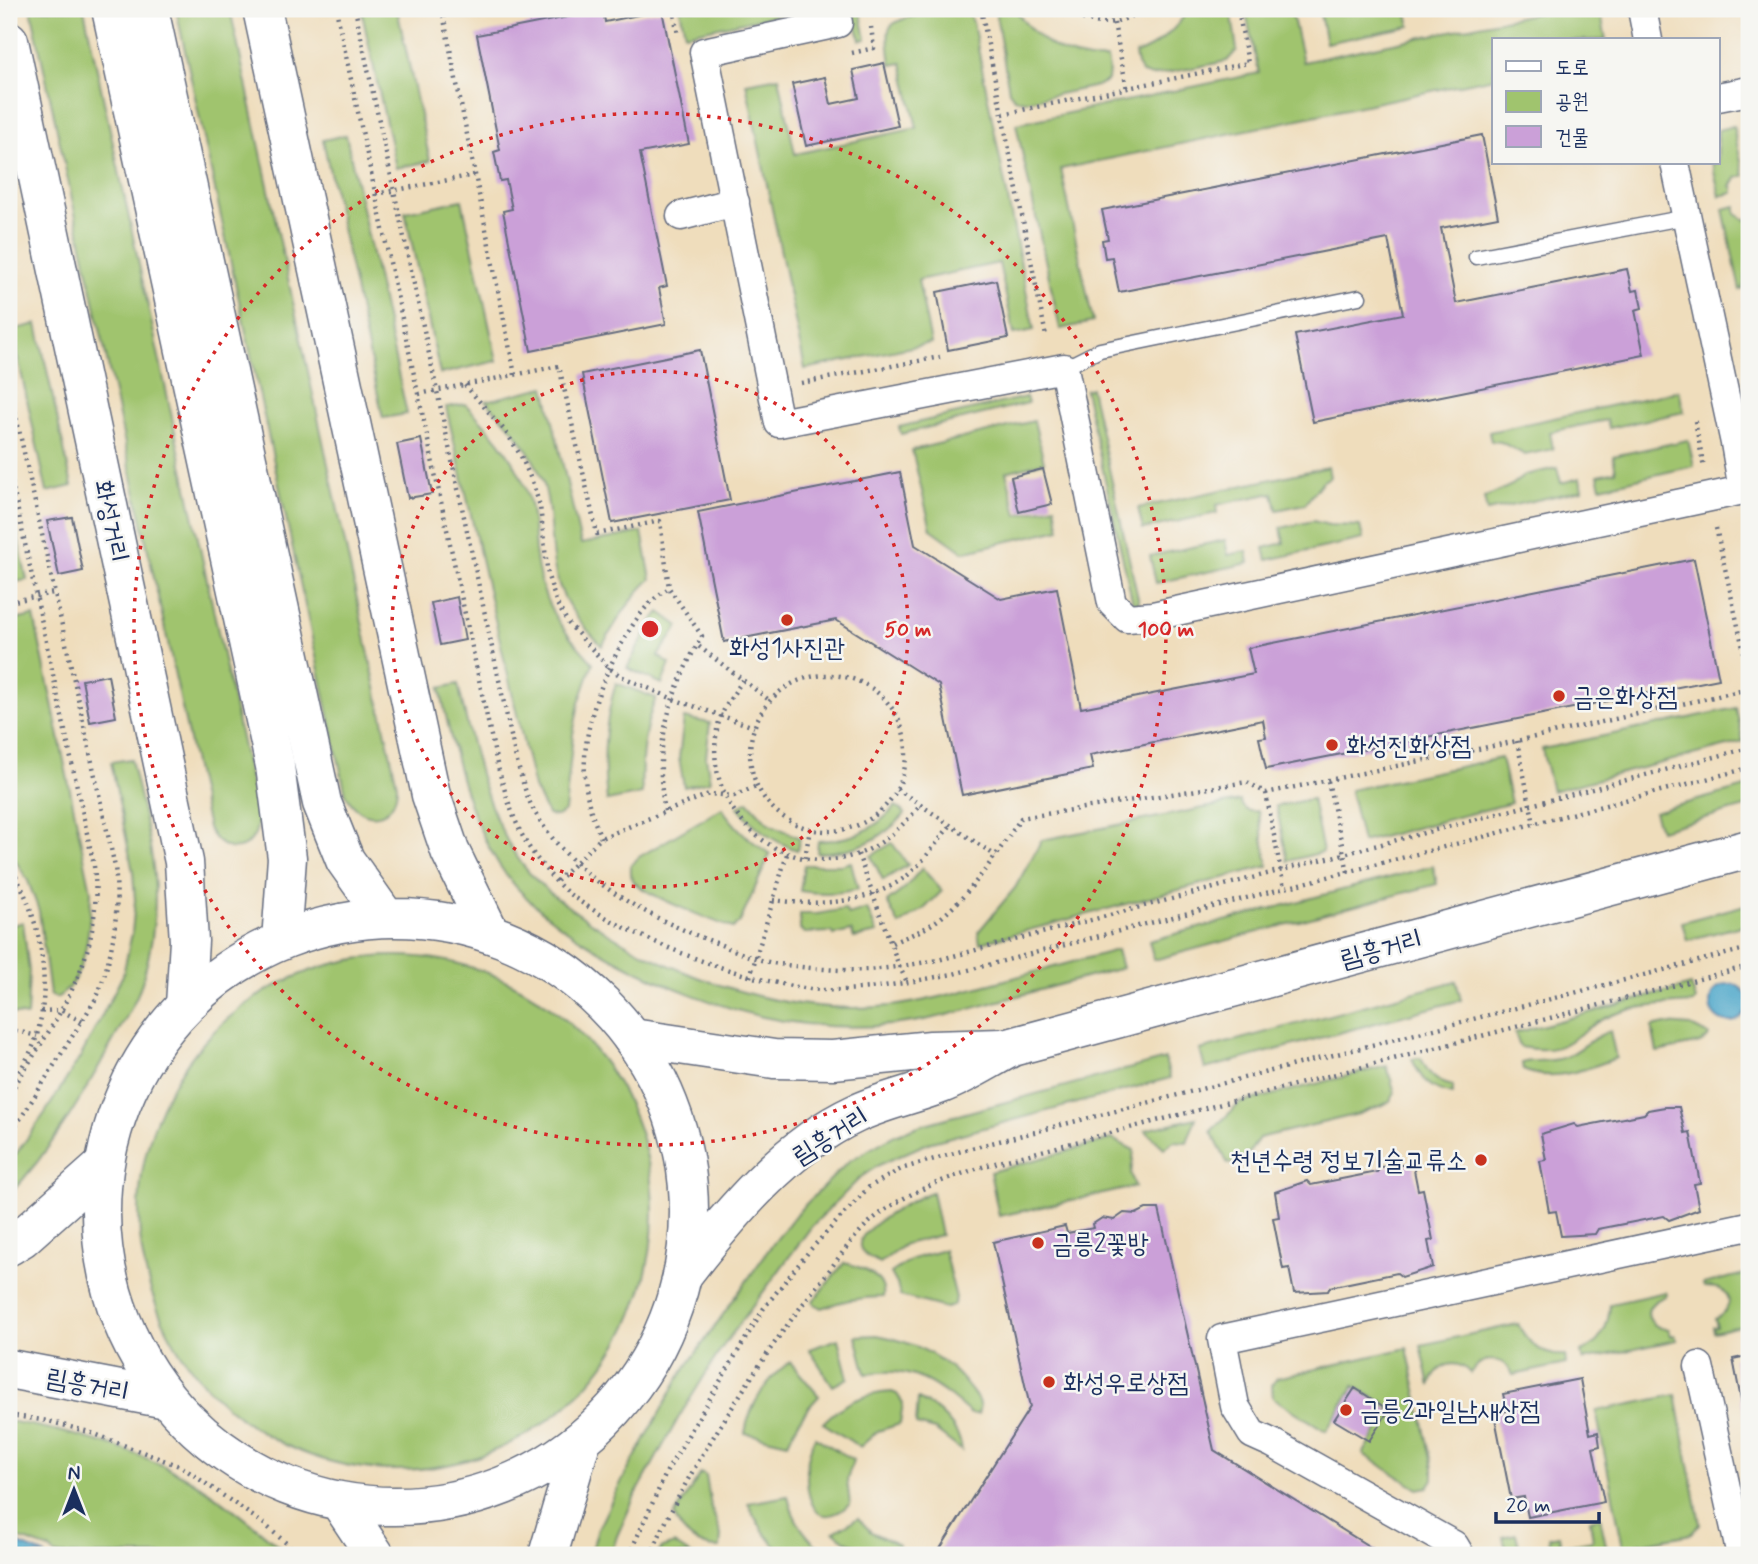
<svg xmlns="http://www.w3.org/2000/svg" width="1758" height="1564" font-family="Mynerve,'Poor Story',sans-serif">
	<rect width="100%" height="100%" fill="#f6f6f2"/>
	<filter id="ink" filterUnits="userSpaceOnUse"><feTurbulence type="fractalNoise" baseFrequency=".0143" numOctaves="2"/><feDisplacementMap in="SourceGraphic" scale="14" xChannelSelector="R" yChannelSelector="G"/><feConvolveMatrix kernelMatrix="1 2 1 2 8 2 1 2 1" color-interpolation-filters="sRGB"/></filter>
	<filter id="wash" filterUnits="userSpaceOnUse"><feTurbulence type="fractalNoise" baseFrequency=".00686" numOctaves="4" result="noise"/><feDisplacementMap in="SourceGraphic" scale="28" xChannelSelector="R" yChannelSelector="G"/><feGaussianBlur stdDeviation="1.57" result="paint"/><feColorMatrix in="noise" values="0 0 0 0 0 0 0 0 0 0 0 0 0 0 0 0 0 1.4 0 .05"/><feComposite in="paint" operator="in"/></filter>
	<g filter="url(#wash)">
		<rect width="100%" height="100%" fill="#efddbc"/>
		<path fill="#a0c46e" stroke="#5e7a66" stroke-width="2" d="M31 9H84L258 817C258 853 223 860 208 828Z
			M176 9H230L397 785C397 821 362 826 346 795Z
			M361 9H397L430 161 396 168Z
			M680 9H788L782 14 685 34Z
			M853 9H860L866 39 860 40Z
			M951 9C964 9 969 10 973 23L1034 330 1014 334 999 263 918 280 931 343 805 369 746 83 779 77 795 154 917 128 902 63 891 65C890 54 887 40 889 30 893 16 937 12 951 9Z
			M995 9H1015C1035 41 1068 62 1107 59L1109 70 1108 80 1097 86 1025 101 1015 99 1009 91Z
			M1189 9H1231L1237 50 1227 61 1152 76 1142 73 1137 65 1135 54C1159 46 1175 30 1189 9Z
			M1245 9H1291L1303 62 1556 9H1600L1606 40H1494V78L1061 169 1093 322 1060 329 1016 124 1259 73Z
			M1319 9H1406L1410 26 1326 43Z
			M1733 126 1744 176 1737 177 1731 186 1733 188V193L1720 196 1712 163H1718V130Z
			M346 135 407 414 383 418 323 140Z
			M462 200 497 361 440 374 405 212Z
			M1736 206V214L1746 220 1749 217V269L1746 275 1743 289 1740 290 1723 209Z
			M37 324 72 486 47 492 12 330Z
			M545 387 581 544 642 532 651 579C630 598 617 621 602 646 582 625 563 604 556 575 548 543 553 510 542 479 530 447 509 424 486 401Z
			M1091 388 1139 603 1133 604 1085 390Z
			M1679 391 1684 412 1609 428 1607 420 1550 432 1553 449 1525 455 1501 442 1491 441 1489 432Z
			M1026 397 1028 403 901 434 899 427Z
			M465 404C490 429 512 453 525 487 533 507 533 528 535 550 541 604 557 624 593 663L579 703 573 734 565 811 557 816 548 815 534 788 446 407Z
			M1034 421 1044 462 1006 472 1017 515 1055 506 1060 529 963 552 931 529 912 450Z
			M1688 440 1694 466 1601 487 1598 475 1616 471 1613 456Z
			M1328 467 1330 477 1322 482 1305 504 1277 510 1273 493 1216 505 1217 513 1143 529 1138 508Z
			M1557 468 1561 483 1580 478 1582 490 1487 511 1484 498 1512 485 1525 475Z
			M9 496 27 580 9 583Z
			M1313 521 1329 525 1360 526 1363 539 1267 560 1264 548 1284 543 1281 528Z
			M1225 540 1228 555 1247 551 1249 563 1156 583 1150 556Z
			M660 612 679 626 658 656 670 664 662 684 627 668 652 621Z
			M34 616 91 891C90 922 88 982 56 998L50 995 39 911 28 881 9 850V621Z
			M616 683 656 698C643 729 640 760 642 794L607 801C602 759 604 723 616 683Z
			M458 684C472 743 482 802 515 854 533 883 561 902 589 921 676 978 784 1017 890 1006 926 1002 959 992 994 983 1035 972 1076 961 1117 950L1122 968C1081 979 1040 990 999 1001 962 1011 927 1022 890 1025 849 1029 804 1026 763 1017 681 998 543 936 498 863 464 809 453 749 440 688Z
			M1736 708 1743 742 1552 791 1542 749Z
			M684 718 710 723 706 757 710 781 684 787 679 758Z
			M1501 758 1511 803 1362 842 1350 790Z
			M131 759C140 802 156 856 155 900 155 926 150 954 143 979 137 1001 124 1021 113 1041 84 1094 51 1151 9 1195V1164L45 1113 81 1056 123 975 132 933 135 900 133 872 111 762Z
			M1749 786V806L1660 830 1654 812Z
			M1312 799 1323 852 1288 861 1276 806Z
			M748 801 768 823 800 838 797 850C772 841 754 828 738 807Z
			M1240 801C1244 811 1248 812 1258 811L1268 866 980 943 978 932 1015 888 1042 840Z
			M896 806 905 814C881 841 854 852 817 853L818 841C851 840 874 831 896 806Z
			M722 808C735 828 750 841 770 854L740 922 733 928C713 921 645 895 633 881 630 877 631 871 631 865L639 857Z
			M892 843 908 865 883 880 871 856Z
			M851 862 858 889C839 894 820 894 800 891L804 865H841Z
			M1433 866 1437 884 1154 960 1149 941Z
			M922 868 942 891 925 908 899 925 887 902 904 889Z
			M1749 904V924L1687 940 1682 922Z
			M845 909 848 915 867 909 877 933 854 938 851 931 834 935 832 932 804 933 800 929V914H817Z
			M23 922 29 971 27 1016 9 1013V926Z
			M139 1213a257 257 0 1 1 514 0a257 257 0 1 1-514 0Z
			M1456 981 1461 1000 1205 1069 1200 1050Z
			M1691 985 1696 1000 1694 1003C1664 1005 1635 1005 1608 1017 1570 1034 1570 1057 1520 1047L1515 1033Z
			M1665 1024 1691 1026 1709 1035 1708 1038 1700 1043 1657 1052 1652 1027Z
			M1610 1031 1616 1058C1588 1069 1552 1083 1523 1070L1522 1063 1525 1062C1539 1059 1552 1063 1565 1057 1581 1051 1593 1036 1610 1031Z
			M1421 1058C1428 1074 1435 1082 1453 1086V1094C1430 1090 1421 1080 1412 1059Z
			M1165 1059 1170 1078 928 1143 879 1165 861 1177 812 1226 721 1349 679 1417 634 1498 617 1536 611 1555H590L598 1529 617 1490 680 1376 769 1249 797 1213 849 1161 895 1135 921 1125Z
			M1387 1066 1395 1093 1390 1102 1359 1114 1259 1138 1243 1162 1228 1164 1211 1131 1240 1103Z
			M1196 1118 1187 1142 1174 1141 1164 1148 1145 1130Z
			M1112 1139 1134 1150 1131 1174 1135 1187 999 1216 990 1172Z
			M932 1192 941 1235 905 1244 880 1263C873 1259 861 1255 860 1246 857 1228 917 1197 932 1192Z
			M944 1250 956 1298 953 1306 946 1308 900 1296 897 1284 891 1273 912 1259Z
			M844 1263C860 1266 887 1277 883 1297 862 1297 843 1300 822 1308L814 1304 813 1301Z
			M1749 1273V1324L1714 1332 1713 1327 1717 1326 1715 1319C1727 1314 1737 1296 1719 1289 1714 1287 1708 1287 1704 1287L1703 1284Z
			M1666 1292 1667 1295C1663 1298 1657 1299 1653 1303 1640 1317 1656 1330 1669 1329L1671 1336 1675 1335 1677 1340 1583 1360 1581 1352C1602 1344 1609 1324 1610 1304Z
			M1518 1324C1527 1342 1542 1357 1565 1355L1566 1364 1513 1375C1503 1355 1482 1356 1470 1373 1455 1356 1435 1366 1430 1386L1421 1345Z
			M877 1335C915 1342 947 1357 970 1389 976 1397 982 1403 978 1414H971C939 1386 912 1364 866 1374L856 1336Z
			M838 1339 848 1378 833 1386 809 1349Z
			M1407 1348 1433 1468V1479L1428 1487 1418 1489 1363 1454 1391 1409 1354 1386 1326 1431 1273 1398 1272 1385 1277 1378Z
			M790 1362 819 1396C805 1410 796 1424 788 1443L745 1433C749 1406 768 1377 790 1362Z
			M892 1392 897 1394 903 1403 900 1424 878 1431 860 1447 823 1423C843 1402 863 1394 892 1392Z
			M1676 1395 1700 1524 1691 1534 1623 1547 1596 1411Z
			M918 1399C937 1407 961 1429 962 1451L935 1430 916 1425Z
			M9 1421C67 1431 130 1447 182 1475 221 1497 255 1526 289 1555H55L49 1549 9 1535Z
			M815 1437 853 1460 847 1480 850 1504C816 1533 806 1500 807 1469 807 1457 811 1447 815 1437Z
			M701 1473 706 1476 711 1507 721 1535 720 1548C699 1549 682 1534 674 1516Z
			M788 1496C792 1520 809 1542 829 1555H784C768 1540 757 1524 748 1503Z
			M1600 1517 1607 1550 1583 1555H1507L1503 1537 1516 1534 1521 1554 1551 1548 1549 1537 1559 1535 1561 1546 1593 1540 1590 1520Z
			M858 1518 871 1532 899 1545V1550C877 1555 850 1547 834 1532Z
			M674 1544 691 1555H657L662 1548Z"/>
		<path fill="#4ba6c9" stroke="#336a94" stroke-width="2" d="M1710 1003a19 19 0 1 1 38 0a19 19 0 1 1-38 0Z
			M9 1540 46 1555H9Z"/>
		<g id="blocks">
			<path fill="#cba0d8" d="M603 10 605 22 662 10 689 144 640 153 667 286 659 288 666 324 531 351 503 211 512 209 506 180 500 181 494 152 500 150 477 35Z
				M884 63 898 126 806 146 792 84 825 77 831 104 859 98 853 70Z
				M1482 135 1498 217 1441 228 1456 303 1627 269 1632 291 1638 290 1642 308 1635 310 1644 355 1313 422 1295 335 1403 314 1388 239 1119 292 1112 257 1105 258 1102 240 1108 239 1102 210Z
				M996 280 1008 338 948 350 937 292Z
				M700 350 730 500 612 523 582 374Z
				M421 439 432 494 408 498 397 444Z
				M1043 469 1052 504 1019 512 1011 477Z
				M900 472 915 545 1001 599 1057 588 1081 708 1254 674 1248 648 1694 559 1719 679 1266 769 1259 738 1266 737 1263 720 1090 755 1093 769 962 795 939 685 836 620 724 642 698 512Z
				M72 517 83 571 59 576 47 521Z
				M457 597 465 640 440 645 431 603Z
				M108 675 116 717 90 722 82 680Z
				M1665 1107H1679L1685 1133 1690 1132 1700 1183 1694 1184 1699 1209 1669 1220 1664 1216 1598 1229 1595 1234 1561 1236 1556 1211 1549 1212 1540 1161 1546 1160 1541 1134 1574 1124 1578 1127 1644 1114 1648 1110Z
				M1398 1165H1413L1418 1190 1423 1189 1433 1240 1428 1241 1433 1267 1402 1277 1397 1273 1330 1287 1328 1291 1294 1293 1289 1268 1283 1269 1273 1218 1279 1217 1275 1192 1307 1181 1311 1185 1377 1172 1381 1167Z
				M1146 1209H1159L1214 1450 1383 1555H936L1030 1407 993 1242 1065 1226 1067 1233 1094 1228 1093 1224 1102 1218 1114 1220 1124 1213 1136 1214Z
				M1749 1341V1435H1748L1733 1359 1747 1356 1744 1342Z
				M1580 1379 1590 1434 1598 1432 1600 1446 1593 1448 1604 1502 1528 1517 1524 1497 1511 1499 1494 1413 1507 1411 1503 1394Z
				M1355 1388 1389 1410 1369 1441 1334 1420Z"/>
		</g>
	</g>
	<g filter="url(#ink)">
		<use href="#blocks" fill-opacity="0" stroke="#656c7f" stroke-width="2"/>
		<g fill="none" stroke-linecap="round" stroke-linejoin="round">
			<g stroke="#656c7f" stroke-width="17">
				<path id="lane" d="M1476 257 1687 217
					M1064 368 1100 350 1359 297"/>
			</g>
			<g stroke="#656c7f" stroke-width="31">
				<path id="street" d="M835 9 838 23 704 52 779 423 1064 368 1112 603 1127 618 1153 616 1743 490 1735 443 1675 163
					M1642 9 1648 40
					M1718 97 1749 91
					M681 216 735 202
					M1699 1366 1740 1551
					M1460 1555 1454 1545 1443 1539 1272 1443 1252 1434 1235 1406 1222 1339 1749 1226"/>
			</g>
			<g stroke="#656c7f" stroke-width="41">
				<path id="primary" d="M262 9 431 795 450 851 490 933
					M9 41 184 862 189 941 185 1005
					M632 1038 774 1059 833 1060 931 1050 1003 1048
					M9 1246 22 1238 103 1166
					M684 1273C729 1215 786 1146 855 1114 882 1101 912 1095 941 1084 965 1075 989 1059 1012 1047L1749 849
					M9 1369 167 1399"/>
			</g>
			<g stroke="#656c7f" stroke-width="41">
				<path id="highway" d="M111 9 275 766 287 858 281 941
					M149 9 322 803 345 860 386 918
					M101 1212a294 294 0 1 1 588 0a294 294 0 1 1-588 0Z
					M339 1501 375 1555
					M548 1555 582 1439"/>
			</g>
			<path stroke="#656c7f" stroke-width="4.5" stroke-dasharray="2 5" stroke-linecap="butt" d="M336 9 497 764C507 798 516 833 539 861 548 873 560 887 572 896 632 939 737 979 810 989 857 994 907 982 953 974L1749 768
				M355 9 516 759C522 778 526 798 536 814 574 880 651 919 719 944 738 952 758 961 779 964 806 968 837 971 864 970 889 969 914 964 938 960L1749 748
				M442 9 515 375
				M673 9 678 35
				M981 9 1046 336
				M1064 9C1091 27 1116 28 1143 9
				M868 10 875 9
				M1114 23 1127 89
				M852 53 874 48 871 27
				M1003 114 1248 63 1238 9
				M376 194 474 175
				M801 383 940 357
				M9 384 115 867C120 913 113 954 97 997L9 1137
				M465 385 506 432 521 456 533 484 540 506 548 576 557 604 569 624 609 668 621 676 673 699 754 727
				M419 394 559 366 597 534 660 521 669 588 702 636 697 645 769 700
				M1695 421 1704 468
				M9 469 94 866C105 961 55 1019 9 1095
				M1716 528 1749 675
				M9 602 53 593
				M750 753a78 78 0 1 1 156 0a78 78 0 1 1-156 0Z
				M743 680C730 699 718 714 716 737 706 814 784 881 858 854 884 845 903 825 921 805
				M1517 741 1534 824
				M1328 781 1348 872
				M897 789 996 856
				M1266 793 1284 888
				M665 811C653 752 668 697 697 645
				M601 838C597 828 593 818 590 808 575 752 594 694 621 645 634 622 646 602 669 588
				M858 854 899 966 907 982
				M805 858 810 829
				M9 864C39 913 53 978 37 1035 32 1053 20 1071 9 1086
				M557 881 601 838 709 794 734 796 757 786
				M773 900C817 906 867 904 904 878 923 864 936 842 951 825
				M892 943C905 937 920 932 932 924 965 903 999 851 1021 818L1247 782 1266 793 1517 741 1749 689
				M750 977 787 854
				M41 1011 60 1010 83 1022
				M9 1029 37 1036
				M9 1415 48 1421 89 1432 182 1467 264 1524 300 1555
				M629 1555 667 1471 709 1400 764 1308 810 1250 869 1187 901 1169 968 1149 1749 948
				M651 1555C672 1504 700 1457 730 1411 759 1364 790 1319 825 1276 841 1255 856 1232 877 1216 910 1190 949 1178 988 1165L1749 966"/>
			<use href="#lane" stroke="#fff" stroke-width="14"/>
			<use href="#street" stroke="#fff" stroke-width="28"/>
			<use href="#primary" stroke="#fff" stroke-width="38"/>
			<use href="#highway" stroke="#fff" stroke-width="38"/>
		</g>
	</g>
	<g fill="none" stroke="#d62828" stroke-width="3.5" stroke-dasharray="3.5 7">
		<circle cx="650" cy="629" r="258"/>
		<circle cx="650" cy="629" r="516"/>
	</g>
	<g fill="#c8321e" stroke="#f6f6f2" stroke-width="2.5">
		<circle cx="787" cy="620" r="7"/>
		<circle cx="1559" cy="696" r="7"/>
		<circle cx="1332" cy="745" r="7"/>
		<circle cx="1481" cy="1160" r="7"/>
		<circle cx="1038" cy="1243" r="7"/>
		<circle cx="1049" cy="1382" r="7"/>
		<circle cx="1346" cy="1410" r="7"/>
	</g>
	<g text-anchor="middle" stroke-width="5" stroke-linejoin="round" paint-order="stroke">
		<g font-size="26" fill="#1b2f5e" stroke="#f6f6f2">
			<text transform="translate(112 521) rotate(78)" y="9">화성거리</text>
			<text transform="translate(1381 948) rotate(-15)" y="9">림흥거리</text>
			<text transform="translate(830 1135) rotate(-32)" y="9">림흥거리</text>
			<text transform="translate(88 1384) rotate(11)" y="9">림흥거리</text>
		</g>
		<g font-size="26" fill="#1b2f5e" stroke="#f6f6f2" text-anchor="start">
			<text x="787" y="656" text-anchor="middle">화성1사진관</text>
			<text x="1573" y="705">금은화상점</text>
			<text x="1346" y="754">화성진화상점</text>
			<text x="1467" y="1169" text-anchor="end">천년수령 정보기술교류소</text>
			<text x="1052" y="1252">금릉2꽃방</text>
			<text x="1063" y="1391">화성우로상점</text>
			<text x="1360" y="1419">금릉2과일남새상점</text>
		</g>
	</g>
	<circle cx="650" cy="629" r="10" fill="#d62828" stroke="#f6f6f2" stroke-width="3.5"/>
	<g font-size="21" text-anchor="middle" font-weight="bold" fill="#d62828" stroke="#f6f6f2" stroke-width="5" stroke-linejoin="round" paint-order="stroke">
		<text x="908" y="636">50 m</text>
		<text x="1166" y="636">100 m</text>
	</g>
	<rect width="1758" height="1564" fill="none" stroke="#f6f6f2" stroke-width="35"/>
	<rect x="1492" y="38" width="228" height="126" fill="#f6f6f2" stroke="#9ea6b7" stroke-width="2"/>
	<rect x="1506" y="61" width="35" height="10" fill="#ffffff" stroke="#9ea6b7" stroke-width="2"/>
	<text x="1555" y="74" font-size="21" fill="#1b2f5e">도로</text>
	<rect x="1506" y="91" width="35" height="21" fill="#a0c46e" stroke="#9ea6b7" stroke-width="2"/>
	<text x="1555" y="108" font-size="21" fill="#1b2f5e">공원</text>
	<rect x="1506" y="126" width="35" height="21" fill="#cba0d8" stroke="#9ea6b7" stroke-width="2"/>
	<text x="1555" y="144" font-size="21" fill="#1b2f5e">건물</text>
	<g transform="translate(74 1490)" stroke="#f6f6f2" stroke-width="5" paint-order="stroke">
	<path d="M0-5L12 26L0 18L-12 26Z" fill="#1b2f5e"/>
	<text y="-10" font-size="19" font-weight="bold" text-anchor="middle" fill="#1b2f5e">N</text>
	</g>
	<path d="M1496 1512v10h103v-10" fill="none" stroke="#1b2f5e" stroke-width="3.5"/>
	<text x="1506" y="1512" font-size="21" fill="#1b2f5e" stroke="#f6f6f2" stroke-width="5" paint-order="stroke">20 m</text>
</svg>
